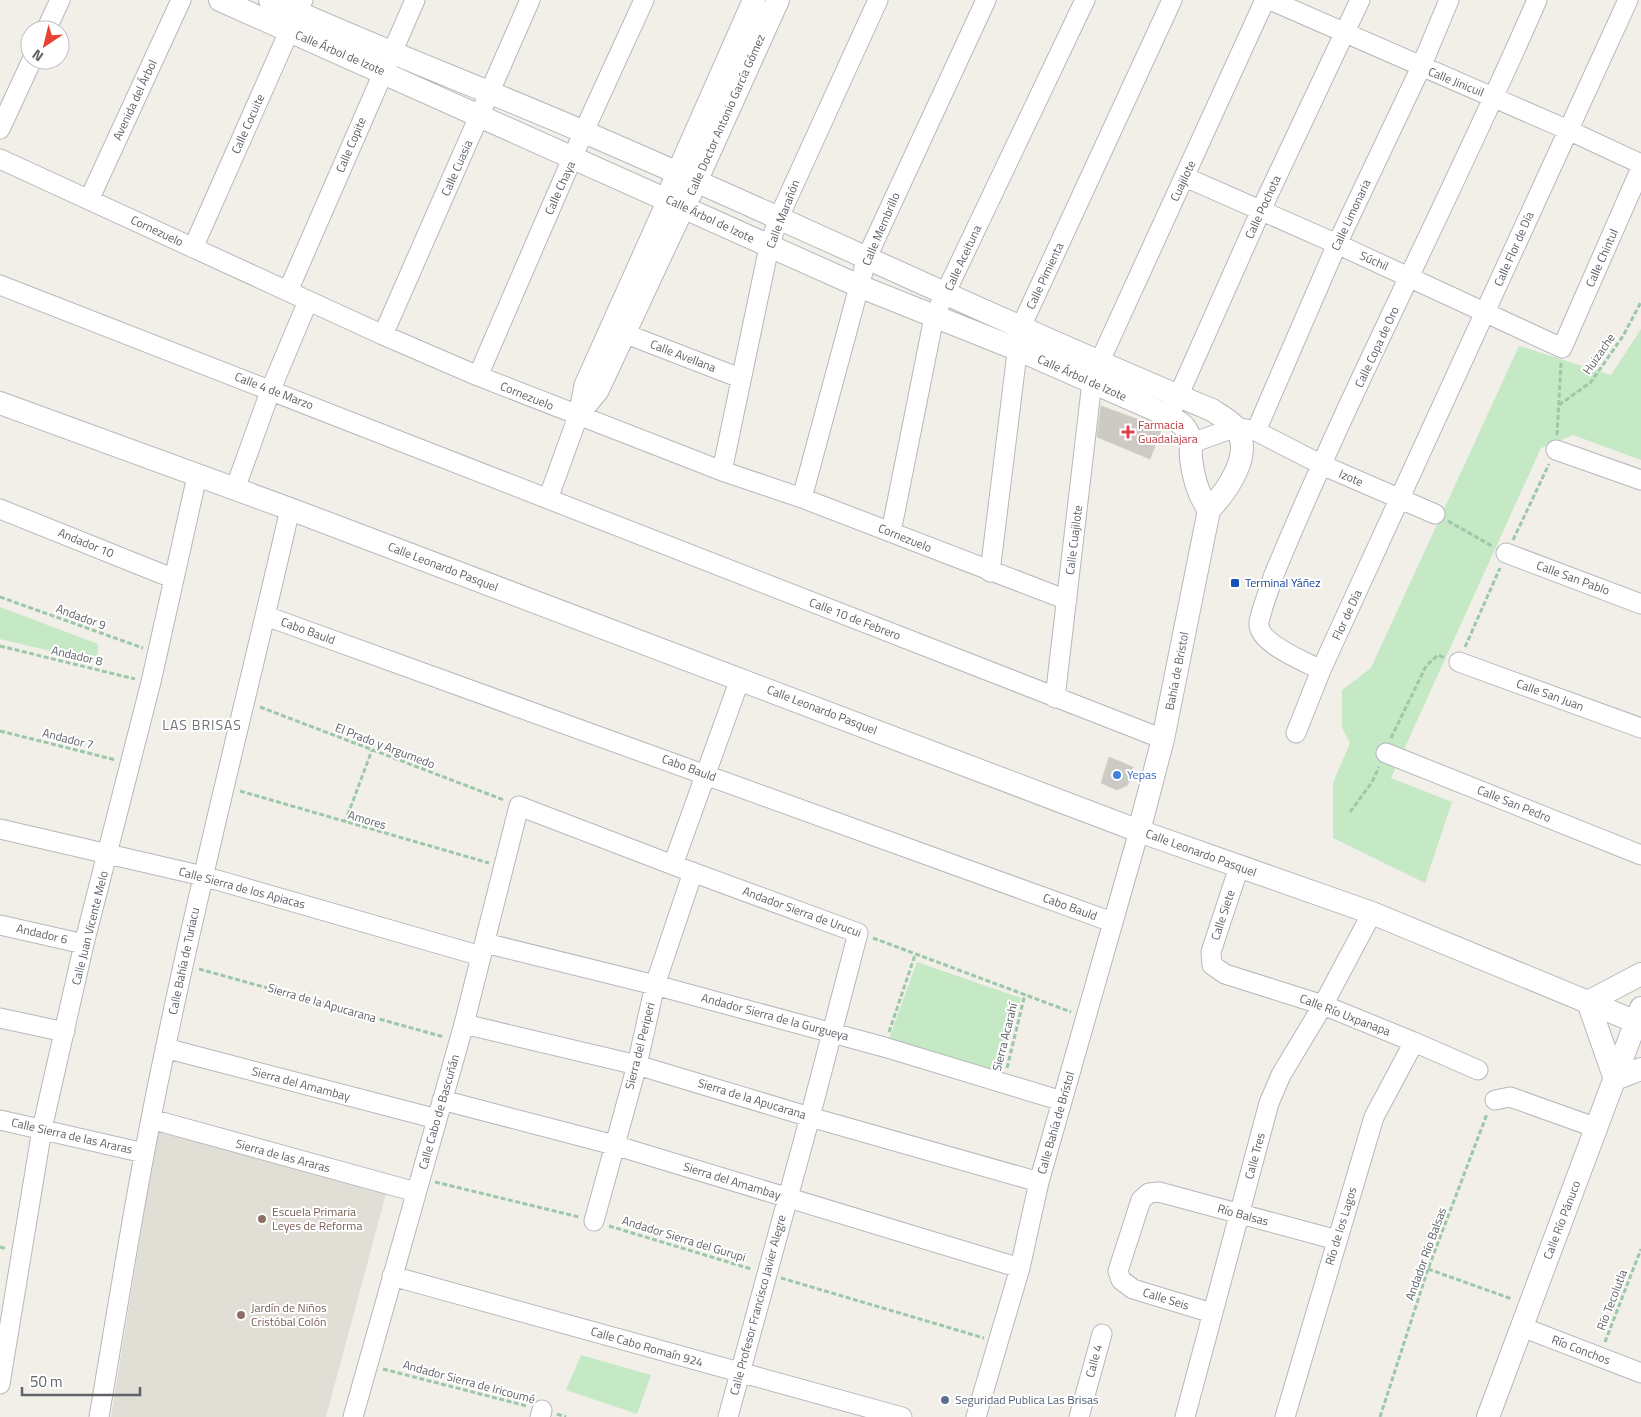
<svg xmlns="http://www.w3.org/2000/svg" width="1641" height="1417" font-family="'Titillium Web',sans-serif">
	<rect width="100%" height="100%" fill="#f1efe8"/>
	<path fill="#e1ded6" d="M158 1127 387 1190 326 1417H111Z"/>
	<path fill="#c5e8c5" d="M1641 329V460L1573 435 1541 448 1391 778 1452 802 1425 883 1333 838V783L1350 743 1342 728V690L1371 668 1519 346 1611 375Z
		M0 607 98 644 97 662 0 639Z
		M917 962 1021 998 999 1079 887 1044Z
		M581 1355 651 1375 637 1414 566 1390Z"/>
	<path fill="#cccac5" stroke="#d6d1c6" d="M1101 406 1162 428 1150 459 1097 437Z
		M1109 757 1133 767 1128 785 1117 790 1101 783Z"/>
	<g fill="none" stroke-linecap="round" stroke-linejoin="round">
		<g stroke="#b5b8bc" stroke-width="21">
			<path id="minor" d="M1270 0 1568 130 1641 164
				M46 30 60 0
				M0 129 32 60
				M0 159 383 335 478 376 722 471 802 498 1067 600
				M1185 177 1337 244 1562 348 1641 168
				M89 200 181 0
				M193 248 303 0
				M0 285 1163 739
				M288 291 415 0
				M626 334 740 378
				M383 335 530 0
				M1100 361 1265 0
				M478 376 584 131 644 0
				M1173 408 1261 210 1360 0
				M580 414 599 391 685 207
				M1256 431 1337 244 1421 67 1449 0
				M1192 443 1236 427 1256 431 1322 465 1435 514
				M1556 450 1641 480
				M722 471 769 247 779 217 878 0
				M235 489 271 389 308 301
				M802 498 867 257 986 0
				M548 499 578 416 584 385 667 200
				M0 509 172 578
				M891 532 934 317 1085 0
				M1506 553 1641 604
				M990 572 1020 329 1172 0
				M266 616 1112 922
				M1459 662 1641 728
				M1321 670C1306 662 1256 643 1259 622 1262 607 1269 591 1273 577 1354 381 1453 194 1537 0
				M1055 698 1092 382
				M1296 733 1321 670 1628 0
				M1386 753 1641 855
				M0 829 203 876 481 956
				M673 865 740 679
				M1239 867 1211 952 1212 965 1225 974 1323 1005 1414 1042 1478 1070
				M0 925 84 944
				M485 943 655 985 884 1047 1062 1101
				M0 1018 65 1032
				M464 1024 637 1065 810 1117 1039 1182
				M165 1048 437 1119
				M442 1100 614 1145 1020 1268
				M1495 1100 1510 1097 1597 1128
				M151 1119 416 1192
				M0 1120 144 1153
				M594 1221 637 1065 655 985 693 872
				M392 1276 902 1417
				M1212 1313 1133 1289 1121 1280 1118 1271 1141 1200 1149 1193 1159 1192 1337 1240
				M1522 1327 1641 1373
				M0 1384 42 1129 84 944 151 682 197 476
				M99 1417C120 1294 139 1171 165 1050 202 869 249 689 290 509
				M353 1417 464 1024 519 806 673 865 858 933 810 1117 728 1417
				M540 1417 542 1410
				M976 1417 1020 1268 1039 1182 1139 831
				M1079 1417 1102 1334
				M1185 1417 1269 1103 1281 1075 1323 1005 1372 913
				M1285 1417 1374 1117 1414 1042"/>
		</g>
		<g stroke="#b5b8bc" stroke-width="24">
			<path id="tertiary" d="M220 0 859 286 1019 350 1169 416C1174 420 1182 423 1185 428 1193 439 1190 446 1191 458 1193 476 1198 495 1209 510
				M270 0C373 47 480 87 584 132 794 222 1000 322 1212 410 1219 415 1231 421 1236 428 1254 454 1227 491 1209 510L1163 739 1139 831
				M672 186 754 0
				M690 195 778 0
				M0 403 290 509 1139 831 1372 913 1641 1024
				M1641 974 1588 1002 1615 1079 1641 1069
				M1488 1417 1641 1008"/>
		</g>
		<path stroke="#9cc7a9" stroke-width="3" stroke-dasharray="5 2.5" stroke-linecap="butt" d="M1559 405 1591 382 1623 336 1641 302
			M1557 435 1561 363
			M1448 521 1492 546
			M1513 540 1549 464
			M0 597 143 648
			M0 646 135 679
			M1465 647 1500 568
			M260 707 504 800
			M0 731 116 760
			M1391 738 1426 666 1438 655 1445 658
			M240 791 489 863
			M1350 812 1372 782 1379 767
			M345 822 372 750
			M873 938 1071 1012
			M199 969 444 1037
			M889 1032 915 955
			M1007 1068 1025 994
			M435 1182 579 1217
			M609 1226 751 1269
			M0 1247 7 1249
			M1428 1269 1512 1299
			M781 1278 984 1338
			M1605 1342 1641 1249
			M383 1369 527 1406
			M557 1414 566 1417
			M1380 1417 1428 1269 1487 1114"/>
		<use href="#minor" stroke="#fff" stroke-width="19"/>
		<use href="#tertiary" stroke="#fff" stroke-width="22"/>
	</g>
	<path fill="#e0444e" stroke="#fff" stroke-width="2" d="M1125.5 424.5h5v5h5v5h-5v5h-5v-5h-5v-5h5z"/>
	<rect fill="#1a4fb4" stroke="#fff" stroke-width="2" x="1230" y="578" width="10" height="10" rx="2.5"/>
	<circle fill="#3f7fe0" stroke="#fff" stroke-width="2" cx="1117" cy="775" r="5"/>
	<g fill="#8d6e63" stroke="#fff" stroke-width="2">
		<circle cx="262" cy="1219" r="5"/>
		<circle cx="241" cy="1315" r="5"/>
	</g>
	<circle fill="#5c6f8a" stroke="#fff" stroke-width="2" cx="945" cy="1400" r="5"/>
	<g text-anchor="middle" stroke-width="4" stroke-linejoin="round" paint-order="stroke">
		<g font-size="12" fill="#5f6368" stroke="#fff">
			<text transform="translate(340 53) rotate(23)" y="4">Calle Árbol de Izote</text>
			<text transform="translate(1456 82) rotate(22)" y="4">Calle Jinicuil</text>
			<text transform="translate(135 100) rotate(-65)" y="4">Avenida del Árbol</text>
			<text transform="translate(726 115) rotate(-66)" y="4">Calle Doctor Antonio García Gómez</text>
			<text transform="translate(248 124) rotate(-66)" y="4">Calle Cocuite</text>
			<text transform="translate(351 145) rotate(-67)" y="4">Calle Copite</text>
			<text transform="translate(457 168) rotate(-66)" y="4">Calle Cuasia</text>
			<text transform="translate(1183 181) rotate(-65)" y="4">Cuajilote</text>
			<text transform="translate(560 188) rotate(-66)" y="4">Calle Chaya</text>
			<text transform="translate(1263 207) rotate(-65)" y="4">Calle Pochota</text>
			<text transform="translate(783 214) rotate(-69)" y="4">Calle Marañón</text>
			<text transform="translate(1351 215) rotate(-65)" y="4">Calle Limonaria</text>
			<text transform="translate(710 219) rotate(25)" y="4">Calle Árbol de Izote</text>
			<text transform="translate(881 229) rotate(-67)" y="4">Calle Membrillo</text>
			<text transform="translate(157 231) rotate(25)" y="4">Cornezuelo</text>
			<text transform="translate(1514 249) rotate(-66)" y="4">Calle Flor de Día</text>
			<text transform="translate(963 258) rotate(-65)" y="4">Calle Aceituna</text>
			<text transform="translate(1602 258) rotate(-66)" y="4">Calle Chintul</text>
			<text transform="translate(1374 261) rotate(24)" y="4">Súchil</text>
			<text transform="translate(1045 276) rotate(-65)" y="4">Calle Pimienta</text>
			<text transform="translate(1377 347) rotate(-65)" y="4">Calle Copa de Oro</text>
			<text transform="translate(1599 354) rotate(-55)" y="4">Huizache</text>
			<text transform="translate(683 356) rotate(21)" y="4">Calle Avellana</text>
			<text transform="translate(1082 378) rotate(24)" y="4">Calle Árbol de Izote</text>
			<text transform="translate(274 391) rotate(21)" y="4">Calle 4 de Marzo</text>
			<text transform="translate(527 396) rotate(22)" y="4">Cornezuelo</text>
			<text transform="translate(1351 478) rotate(23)" y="4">Izote</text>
			<text transform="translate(905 538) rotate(22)" y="4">Cornezuelo</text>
			<text transform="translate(1074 540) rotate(-83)" y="4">Calle Cuajilote</text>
			<text transform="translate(86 543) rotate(22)" y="4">Andador 10</text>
			<text transform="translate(443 567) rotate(21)" y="4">Calle Leonardo Pasquel</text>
			<text transform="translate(1573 578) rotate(20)" y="4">Calle San Pablo</text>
			<text transform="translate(1347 615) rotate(-65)" y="4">Flor de Día</text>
			<text transform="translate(81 617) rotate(20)" y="4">Andador 9</text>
			<text transform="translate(855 619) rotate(21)" y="4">Calle 10 de Febrero</text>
			<text transform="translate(308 631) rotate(20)" y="4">Cabo Bauld</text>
			<text transform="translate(77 656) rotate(13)" y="4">Andador 8</text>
			<text transform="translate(1177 671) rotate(-79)" y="4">Bahía de Bristol</text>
			<text transform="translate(1550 695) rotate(20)" y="4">Calle San Juan</text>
			<text transform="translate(822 710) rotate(21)" y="4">Calle Leonardo Pasquel</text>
			<text transform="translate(68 739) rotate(14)" y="4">Andador 7</text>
			<text transform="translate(385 746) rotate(21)" y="4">El Prado y Argumedo</text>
			<text transform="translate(689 768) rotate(20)" y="4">Cabo Bauld</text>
			<text transform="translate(1514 804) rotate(22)" y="4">Calle San Pedro</text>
			<text transform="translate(367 820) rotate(16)" y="4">Amores</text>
			<text transform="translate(1201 853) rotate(20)" y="4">Calle Leonardo Pasquel</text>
			<text transform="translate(242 888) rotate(15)" y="4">Calle Sierra de los Apiacas</text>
			<text transform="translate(1070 907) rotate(20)" y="4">Cabo Bauld</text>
			<text transform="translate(802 912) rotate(20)" y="4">Andador Sierra de Urucui</text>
			<text transform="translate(1223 915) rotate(-72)" y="4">Calle Siete</text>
			<text transform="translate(90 928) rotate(-76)" y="4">Calle Juan Vicente Melo</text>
			<text transform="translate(42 934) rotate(13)" y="4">Andador 6</text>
			<text transform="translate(184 961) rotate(-78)" y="4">Calle Bahía de Turiacu</text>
			<text transform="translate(322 1003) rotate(16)" y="4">Sierra de la Apucarana</text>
			<text transform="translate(1345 1015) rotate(21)" y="4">Calle Río Uxpanapa</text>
			<text transform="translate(775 1017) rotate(15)" y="4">Andador Sierra de la Gurgueya</text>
			<text transform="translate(1005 1037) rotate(-76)" y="4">Sierra Acarahí</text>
			<text transform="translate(640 1046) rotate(-76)" y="4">Sierra del Periperi</text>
			<text transform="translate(301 1084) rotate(15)" y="4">Sierra del Amambay</text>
			<text transform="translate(752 1099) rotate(17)" y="4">Sierra de la Apucarana</text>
			<text transform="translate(439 1112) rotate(-74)" y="4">Calle Cabo de Bascuñán</text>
			<text transform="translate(1056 1123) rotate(-74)" y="4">Calle Bahía de Brístol</text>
			<text transform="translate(72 1136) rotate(13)" y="4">Calle Sierra de las Araras</text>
			<text transform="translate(283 1156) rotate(15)" y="4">Sierra de las Araras</text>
			<text transform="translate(1255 1156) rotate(-75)" y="4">Calle Tres</text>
			<text transform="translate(732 1181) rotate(17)" y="4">Sierra del Amambay</text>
			<text transform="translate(1243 1215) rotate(15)" y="4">Río Balsas</text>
			<text transform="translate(1562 1220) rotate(-69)" y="4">Calle Río Pánuco</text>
			<text transform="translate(1341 1226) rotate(-73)" y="4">Río de los Lagos</text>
			<text transform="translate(684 1239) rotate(17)" y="4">Andador Sierra del Gurupi</text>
			<text transform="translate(1426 1254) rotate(-70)" y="4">Andador Río Balsas</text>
			<text transform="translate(1166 1299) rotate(17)" y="4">Calle Seis</text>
			<text transform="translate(1612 1300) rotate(-69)" y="4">Río Tecolutla</text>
			<text transform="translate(758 1305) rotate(-75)" y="4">Calle Profesor Francisco Javier Alegre</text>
			<text transform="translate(647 1347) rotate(16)" y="4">Calle Cabo Romaín 924</text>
			<text transform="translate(1581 1350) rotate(21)" y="4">Río Conchos</text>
			<text transform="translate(1094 1361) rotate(-75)" y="4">Calle 4</text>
			<text transform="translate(469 1382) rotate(15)" y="4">Andador Sierra de Iricoumé</text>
		</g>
		<g font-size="12" fill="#be3a42" stroke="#fff" text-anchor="start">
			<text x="1138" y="429">Farmacia<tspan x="1138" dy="14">Guadalajara</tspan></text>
		</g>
		<g font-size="12" fill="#164399" stroke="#fff" text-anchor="start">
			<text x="1245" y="587">Terminal Yáñez</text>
		</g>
		<g font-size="12" fill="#366cbe" stroke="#fff" text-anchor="start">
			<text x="1127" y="779">Yepas</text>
		</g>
		<g font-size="12" fill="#785e54" stroke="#fff" text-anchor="start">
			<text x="272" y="1216">Escuela Primaria<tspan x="272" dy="14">Leyes de Reforma</tspan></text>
			<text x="251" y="1312">Jardín de Niños<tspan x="251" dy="14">Cristóbal Colón</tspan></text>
		</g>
		<g font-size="12" fill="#4e5e75" stroke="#fff" text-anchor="start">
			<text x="955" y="1404">Seguridad Publica Las Brisas</text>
		</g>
		<g font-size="14" letter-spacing="1" fill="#70757a" stroke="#fff">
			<text x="202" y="730">LAS BRISAS</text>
		</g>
	</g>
	<g transform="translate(45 45) rotate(215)"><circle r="24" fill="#ffffff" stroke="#bfc1c3"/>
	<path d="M0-4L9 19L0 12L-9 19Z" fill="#ea4335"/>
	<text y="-8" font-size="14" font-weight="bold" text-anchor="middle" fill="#5f6368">N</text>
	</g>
	<path d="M22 1387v8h118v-8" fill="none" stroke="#5f6368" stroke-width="2.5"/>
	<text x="30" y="1387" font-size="15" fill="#5f6368" stroke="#ffffff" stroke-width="4" paint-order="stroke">50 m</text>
</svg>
